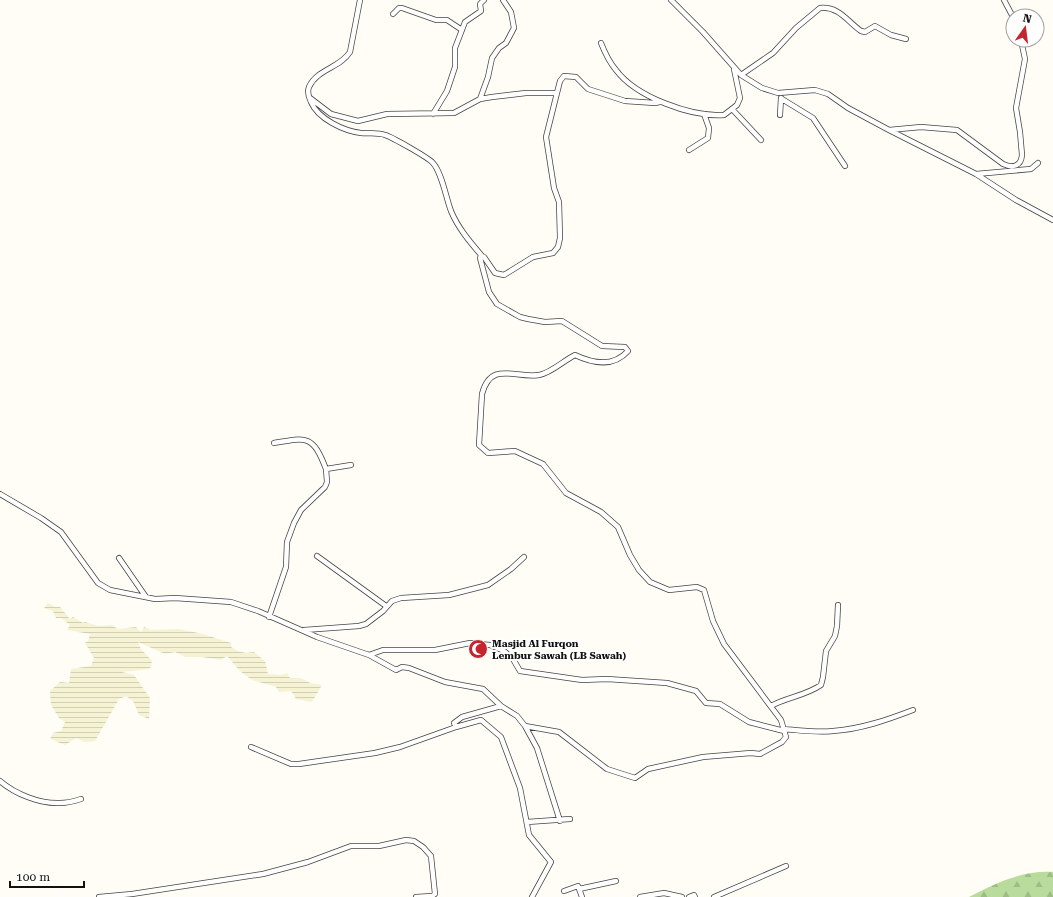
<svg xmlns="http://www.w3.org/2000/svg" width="1053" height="897" font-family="'Roboto Serif',serif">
	<defs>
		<pattern id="farmland-rules" width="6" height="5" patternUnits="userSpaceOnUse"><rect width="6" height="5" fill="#f6f3d4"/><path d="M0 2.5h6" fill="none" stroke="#d2cfb5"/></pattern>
		<pattern id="forest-firs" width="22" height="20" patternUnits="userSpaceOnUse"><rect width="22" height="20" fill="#b9dc9c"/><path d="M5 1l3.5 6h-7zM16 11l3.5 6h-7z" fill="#9ebc85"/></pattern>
	</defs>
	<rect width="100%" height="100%" fill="#fffdf5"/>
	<path fill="url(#farmland-rules)" d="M48 603 55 607H60L70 619 73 617 83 623 85 622 98 626 112 625 118 629 136 627 141 632 144 627 151 630 179 629 203 634 231 643V647L238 651 246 653 254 652 265 661 268 674 281 675 287 673 290 678H301L310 683 322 685 312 702 296 699 291 691 279 692 276 687 252 680 240 671 227 656 221 660 202 657H185L175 652 165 654 138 642 141 649 152 661 150 669 122 672 134 675 150 698 149 719 139 715 133 701 126 696 119 699 95 741 85 742 76 738 65 745 50 739 53 733 61 731 65 722 59 718 51 705 50 691 60 682 69 683 71 669 91 666 94 658 85 643 88 641 90 634 67 630 70 625 61 618H56L53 611 44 608Z"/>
	<path fill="url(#forest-firs)" d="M1053 872V897H969C995 883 1023 870 1053 872Z"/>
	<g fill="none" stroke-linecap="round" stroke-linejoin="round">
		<g stroke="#444" stroke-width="6">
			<path id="street" d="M360 0 350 52C340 68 317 69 309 87 307 92 309 98 311 102 318 119 344 131 361 133 369 134 377 132 385 135 392 137 429 158 433 163 442 173 446 198 451 211 458 228 470 242 482 256
				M671 0 703 32 741 75 762 88 778 93 815 90 828 94 848 108 889 130 976 174 1016 200 1053 220
				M1004 0 1013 17
				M393 14 399 8H402L436 20H447L462 30
				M601 43C605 53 609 62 616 70 636 97 691 117 724 115L737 105 740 98 734 69
				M741 75 773 53 796 28 820 8C839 6 848 22 861 31L865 32 875 26 891 35 906 39
				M310 98 331 114 358 121 387 114 454 113 480 99 492 97 526 93H557
				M480 99 488 77 492 58 499 48 506 43 514 28 511 12 503 0
				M782 99 813 118 845 166
				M732 109 761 140
				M433 114 447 91 455 67V48L465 22 481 11 480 4 484 0
				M780 115 781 98
				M889 130 921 127 957 130 1003 164C1012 168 1021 167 1022 155L1020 132 1016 108 1025 59 1021 40
				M689 150 708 138 709 128 704 114
				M976 174 1031 169 1038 163
				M274 443C307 437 313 435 326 469
				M0 494 41 518 61 532 98 583 110 590 155 599 175 598 231 602 258 611 317 637 369 655 383 650H435L470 643 490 645 504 651 513 659 520 671 582 680 607 679 667 683 696 691 706 703 720 704 749 722 784 731
				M317 556 386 606
				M119 558 146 597
				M269 617 286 567 287 542 294 523 301 510 325 487 327 482 326 469 351 465
				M304 630 359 626 366 624 383 611 392 601 401 598 449 595 488 585 511 569 524 557
				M369 655 396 670 402 667 409 668 445 682 483 689 501 706
				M771 706C787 697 805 696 821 685L823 677 826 651 835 636 837 626 838 605
				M525 726 537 748 560 821
				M783 729C799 730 816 733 833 731 861 729 887 720 913 710
				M251 747 291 764H299L375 753 400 747 456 727
				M0 781C15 794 40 804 60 803 67 803 75 801 81 799
				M527 822 570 819
				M579 889 616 881
				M564 891 578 886 582 897
				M99 897 132 894 263 874 308 862 351 846H379L406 840 414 841 423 847 431 856 435 894 432 896 416 897
				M532 897 551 862 529 835 520 788 501 737 481 720 456 727 454 723 462 717 501 706 517 716 525 726 559 732 607 769 635 778 648 769 703 757 751 753 760 754 782 742 786 737 781 720 724 644 713 621 704 590 697 587 669 590 650 582 639 570 630 555 618 527 601 512 566 493 543 464 515 451 488 453 479 445 482 394C491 360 515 379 539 375 551 373 563 361 575 355 592 363 613 368 628 351L625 347 602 346 562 321 545 322 528 319 520 317 497 304 489 292 480 258 481 256 484 257 495 273 504 275 533 257 553 253 558 247 560 238 559 202 554 188 546 137 560 81 564 76 576 77 588 89 625 101 655 103 660 102
				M640 897 664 893 682 897
				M689 897 694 895 695 897
				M714 897 786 866"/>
		</g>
		<use href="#street" stroke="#fff" stroke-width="4.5"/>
	</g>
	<defs>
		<g id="mosque-disc" transform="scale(1)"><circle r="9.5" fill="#c4262e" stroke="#fff"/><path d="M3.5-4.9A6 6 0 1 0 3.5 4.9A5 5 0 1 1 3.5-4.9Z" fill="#fff"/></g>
	</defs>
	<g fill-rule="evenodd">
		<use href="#mosque-disc" x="478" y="649"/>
	</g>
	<g text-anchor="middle" stroke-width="4" stroke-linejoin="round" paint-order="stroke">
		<g font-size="10" font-weight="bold" fill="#111" stroke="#fff" text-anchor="start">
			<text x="492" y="647">Masjid Al Furqon<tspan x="492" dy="12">Lembur Sawah (LB Sawah)</tspan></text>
		</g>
	</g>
	<g transform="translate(1025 28) rotate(14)"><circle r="19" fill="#ffffff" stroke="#a0a0a0"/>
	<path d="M0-3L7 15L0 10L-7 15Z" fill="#c4262e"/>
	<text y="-6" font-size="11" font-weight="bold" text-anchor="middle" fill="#111111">N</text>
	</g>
	<path d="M10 881v6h74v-6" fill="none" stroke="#111111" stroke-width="2"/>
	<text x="16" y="881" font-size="12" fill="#111111" stroke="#ffffff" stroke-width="3" paint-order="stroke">100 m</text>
</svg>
